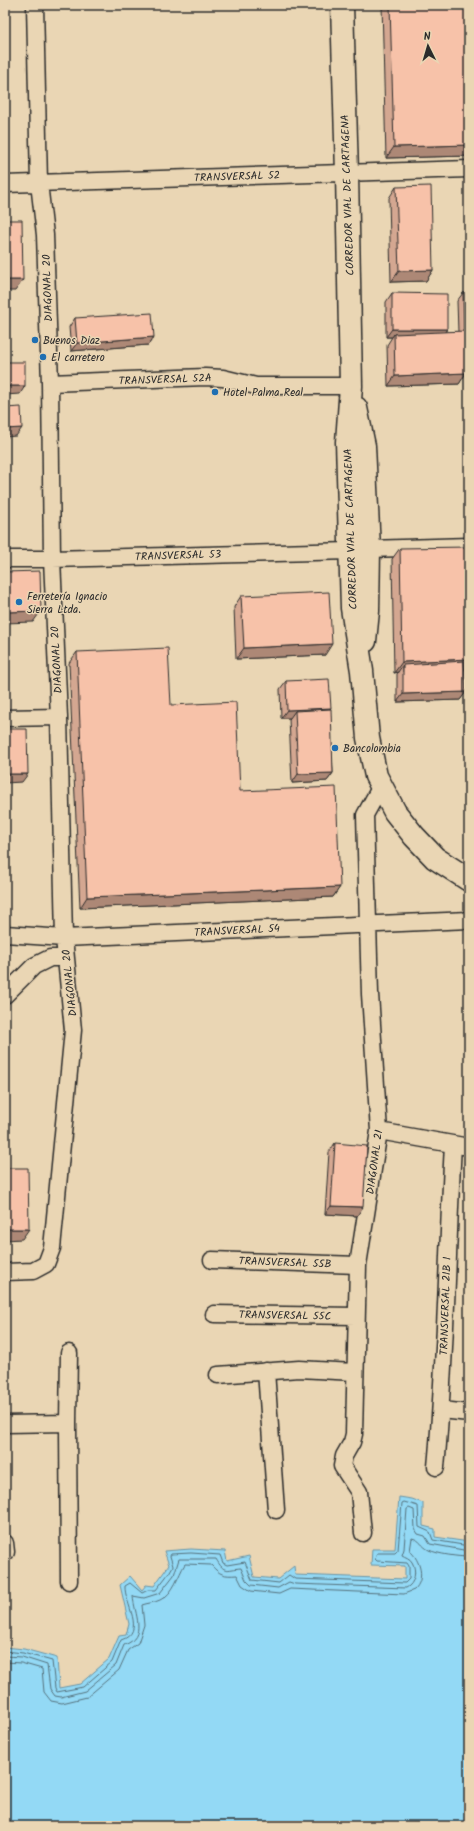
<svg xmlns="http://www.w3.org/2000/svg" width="474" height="1831" font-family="Kalam,sans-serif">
	<rect width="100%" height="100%" fill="#ead6b4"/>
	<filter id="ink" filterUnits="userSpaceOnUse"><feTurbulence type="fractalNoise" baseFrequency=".025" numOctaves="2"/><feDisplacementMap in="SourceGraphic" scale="8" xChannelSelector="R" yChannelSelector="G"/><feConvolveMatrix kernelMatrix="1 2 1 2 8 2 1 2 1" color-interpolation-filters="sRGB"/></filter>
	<g filter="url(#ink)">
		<path fill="#93d9f5" stroke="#6993a4" d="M399 1497 412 1499 423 1503V1526L435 1529V1537L469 1542V1826H5V1647L24 1649 57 1658 59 1688 80 1684 109 1659 119 1636 126 1635 129 1624 120 1585 130 1576 142 1590 146 1585 154 1586 169 1565 164 1551 191 1549 225 1551 227 1561 249 1556 254 1577 278 1579 294 1566 295 1575 405 1579V1566L371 1565 372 1549H395Z"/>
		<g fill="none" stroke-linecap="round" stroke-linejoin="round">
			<path stroke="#55717c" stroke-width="1" d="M5 1651 23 1653 52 1661 55 1688 57 1692 83 1687 112 1662 121 1640C147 1632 124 1603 125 1586L130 1583 142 1593 148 1590H156L169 1573 173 1566 170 1556 171 1554 191 1553 220 1555 223 1563 227 1565 245 1562 252 1580 279 1583 289 1575 295 1579 405 1583 409 1579V1566L407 1563 377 1561 375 1559 377 1553H395L398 1550 402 1503 404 1502 418 1506 419 1527 430 1532 433 1540 469 1546
				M5 1656 22 1657 47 1665 50 1689 55 1696 61 1697 85 1691 116 1665 124 1645C148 1637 134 1613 133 1596L144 1598 160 1593 174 1575 179 1559H216C225 1574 226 1569 241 1568L246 1580 251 1585 278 1588 289 1582 295 1584 406 1588C415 1584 417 1570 412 1562 410 1558 405 1557 402 1555L404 1549 407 1509 409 1508 414 1510 415 1529 418 1534 425 1536 430 1544 469 1551
				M5 1662 21 1663 42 1669 44 1692 51 1701 62 1703 87 1697 119 1670 128 1650 138 1643 144 1625 142 1605C147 1603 154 1603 160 1600 174 1594 178 1575 185 1564L211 1565C220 1575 224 1576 237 1575L242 1585 251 1591 279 1594 290 1589 404 1594 414 1590C426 1579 420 1560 410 1551L412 1538C421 1540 421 1546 429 1550 437 1554 459 1557 469 1557"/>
			<g stroke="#2b2b2b" stroke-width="19">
				<path id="street" d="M5 184 469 169
					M50 383 205 377 223 378 256 386H351
					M369 549 469 546
					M5 559H52L350 551
					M5 718 59 717
					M5 934 64 938 469 920
					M5 995 34 966 50 958H66
					M379 1131 469 1147
					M212 1260 358 1265
					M5 1272 33 1271 46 1264 52 1248 73 1030 64 938 59 717 52 559 50 383 45 235 39 183 35 5
					M214 1314 356 1316
					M266 1371 276 1510
					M218 1375 299 1369 354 1372
					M442 1410 469 1413
					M5 1424 68 1423
					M436 1467C446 1360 447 1252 453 1145
					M363 1533 359 1492 342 1466 344 1456 352 1442 354 1434 358 1265 379 1131 370 994 365 815 381 786
					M5 1543 6 1552
					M69 1581 68 1423 69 1353"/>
			</g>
			<g stroke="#2b2b2b" stroke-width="25">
				<path id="primary" d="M342 5 347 173 351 386 347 442 352 608 362 671 368 738 376 776 395 812 414 836 435 858 469 880
					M356 408 364 446 369 549 368 611 365 641"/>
			</g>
			<use href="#street" stroke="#ead6b4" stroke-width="16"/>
			<use href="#primary" stroke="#ead6b4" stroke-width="22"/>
		</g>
		<path fill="#d4a791" stroke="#2b2b2b" d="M382 5H469V156L386 158Z
			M396 187 433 270 426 281 391 282 389 198Z
			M392 293 447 329 445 332H458L457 301 463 293H469V342H466V373L459 384 388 386 387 345 392 337H386V302Z
			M75 318 154 337 148 345 71 351 69 327Z
			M400 548 464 669 466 692 460 700 397 702V674L398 672 394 673 392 559Z
			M241 596 325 655 236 659 234 607Z
			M77 652 171 705 240 791 340 887 333 897 80 908 69 663Z
			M286 681 331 708 330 709 333 773 327 781 292 783 289 719 290 718H281L280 689Z
			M335 1143 357 1216 325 1214 329 1152Z"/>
		<path fill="#ad8876" stroke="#2b2b2b" d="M469 145V156L386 158 394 147Z
			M433 270 426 281 391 282 399 271Z
			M5 280H23L15 291H5Z
			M392 329H447L441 337 394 334 392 337H386Z
			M464 334H469V342H458Z
			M154 337 148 345 71 351 77 343Z
			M466 373 459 384 388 386 395 376Z
			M5 386H25L20 394 5 395Z
			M22 428 16 436 5 437V429Z
			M41 611 33 622 5 623V612Z
			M332 644 325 655 236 659 244 648Z
			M469 659V669L403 672V665L398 672 394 673 402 662Z
			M466 692 460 700 397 702 403 694Z
			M331 708 325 717 295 711 290 718H281L287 710Z
			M333 773 327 781 292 783 298 774Z
			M5 774H28L22 782 5 783Z
			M340 887 333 897 80 908 87 897Z
			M331 1206 363 1207 357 1216 325 1214Z
			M5 1229H29L22 1239 5 1240Z"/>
		<path fill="#f7c2a9" stroke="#2b2b2b" d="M390 5H469V145L394 147Z
			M431 186 433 270 399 271 396 187Z
			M5 220H22L23 280H5Z
			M392 293 447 294V329H392Z
			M463 293H469V334H465V331L464 332Z
			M152 313 154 337 77 343 75 318Z
			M465 331 466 373 395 376 394 334Z
			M5 362H25V386H5Z
			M21 407 22 428 5 429V408Z
			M469 547V659L402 662 400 548Z
			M40 571 41 611 5 612V572Z
			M329 592 332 644 244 648 241 596Z
			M168 648 171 705 236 702 240 791 336 787 340 887 87 897 77 652Z
			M464 661 466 692 403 694V665Z
			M329 679 331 708 287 710 286 681Z
			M331 709 333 773 298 774 295 711Z
			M5 729H27L28 774H5Z
			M335 1143 367 1146 363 1207 331 1206Z
			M5 1168H28L29 1229H5Z"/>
	</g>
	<g fill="#1f6fb2" stroke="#ead6b4" stroke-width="1.5">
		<circle cx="35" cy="340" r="4"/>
		<circle cx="43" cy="357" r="4"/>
		<circle cx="215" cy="392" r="4"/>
		<circle cx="19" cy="602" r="4"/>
		<circle cx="335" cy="748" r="4"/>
	</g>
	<g text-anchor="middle" stroke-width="3" stroke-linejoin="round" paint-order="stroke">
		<g font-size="11" fill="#2b2b2b" stroke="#ead6b4">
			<text transform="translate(237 176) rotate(-2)" y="4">TRANSVERSAL 52</text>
			<text transform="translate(347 195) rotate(-92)" y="4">CORREDOR VIAL DE CARTAGENA</text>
			<text transform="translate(47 288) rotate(-92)" y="4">DIAGONAL 20</text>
			<text transform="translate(165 379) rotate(-2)" y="4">TRANSVERSAL 52A</text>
			<text transform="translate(350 529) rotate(-92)" y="4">CORREDOR VIAL DE CARTAGENA</text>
			<text transform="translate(178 555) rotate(-2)" y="4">TRANSVERSAL 53</text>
			<text transform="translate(56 660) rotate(-93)" y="4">DIAGONAL 20</text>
			<text transform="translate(237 930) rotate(-3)" y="4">TRANSVERSAL 54</text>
			<text transform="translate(69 983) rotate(-96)" y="4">DIAGONAL 20</text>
			<text transform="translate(374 1162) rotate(-82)" y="4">DIAGONAL 21</text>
			<text transform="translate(285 1262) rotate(2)" y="4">TRANSVERSAL 55B</text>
			<text transform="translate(445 1306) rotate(-88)" y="4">TRANSVERSAL 21B 1</text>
			<text transform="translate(285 1315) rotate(1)" y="4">TRANSVERSAL 55C</text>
		</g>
		<g font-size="11" fill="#2b2b2b" stroke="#ead6b4" text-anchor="start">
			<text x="43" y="344">Buenos Diaz</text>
			<text x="51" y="361">El carretero</text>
			<text x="223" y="396">Hotel Palma Real</text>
			<text x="27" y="600">Ferretería Ignacio<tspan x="27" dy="13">Sierra Ltda.</tspan></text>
			<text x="343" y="752">Bancolombia</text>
		</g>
	</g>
	<rect width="474" height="1831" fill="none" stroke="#ead6b4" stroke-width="20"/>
	<rect x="10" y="10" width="454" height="1811" fill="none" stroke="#2b2b2b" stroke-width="1.5" filter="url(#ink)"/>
	<g transform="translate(428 46) rotate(355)" stroke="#ead6b4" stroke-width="3" paint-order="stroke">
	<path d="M0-3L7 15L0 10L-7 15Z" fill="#2b2b2b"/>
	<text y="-6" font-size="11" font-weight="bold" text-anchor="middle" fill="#2b2b2b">N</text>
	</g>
</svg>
